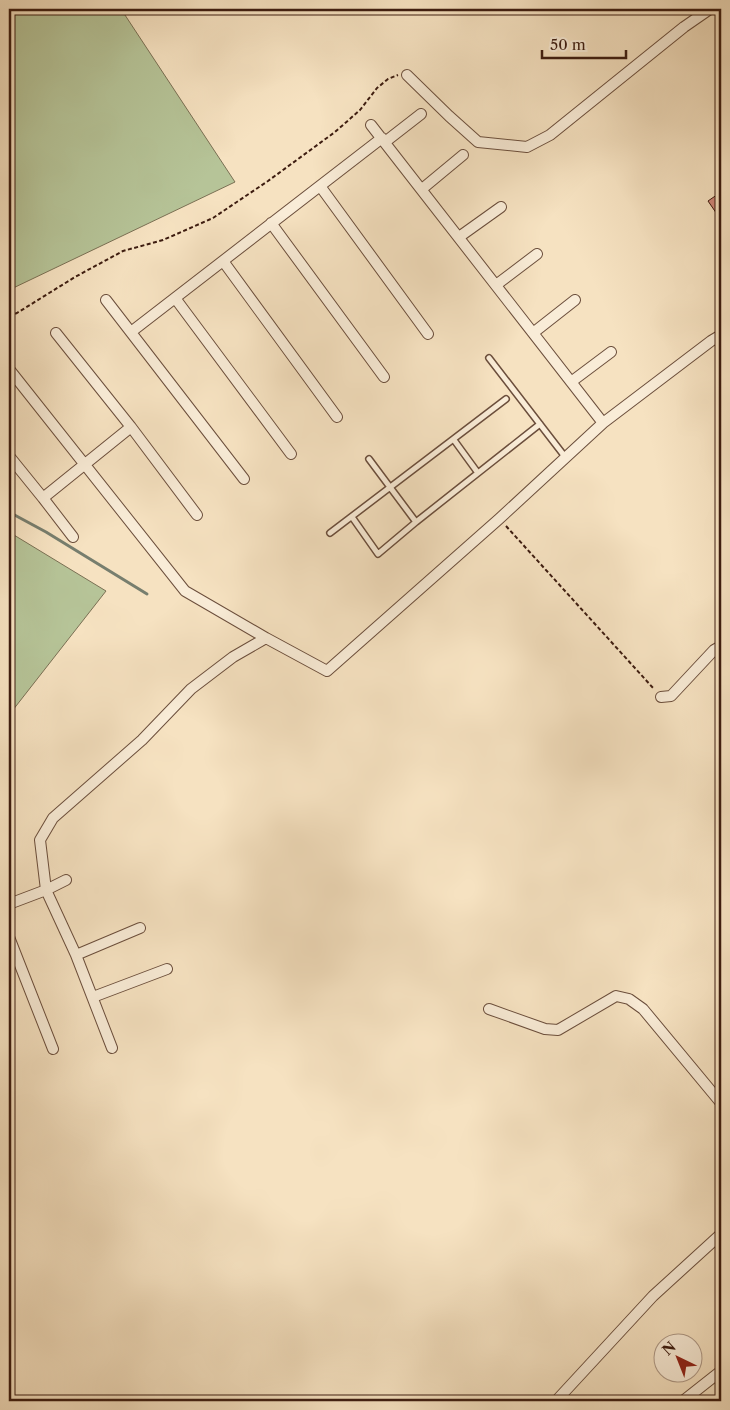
<svg xmlns="http://www.w3.org/2000/svg" width="730" height="1410" font-family="'Libre Caslon Text',serif">
	<rect width="100%" height="100%" fill="#f6e2c1"/>
	<filter id="stains"><feTurbulence type="fractalNoise" baseFrequency=".004" numOctaves="4"/><feColorMatrix values="0 0 0 0 .2 0 0 0 0 .09 0 0 0 0 .02 0 0 0 .5 -.17"/></filter>
	<radialGradient id="worn" r=".72"><stop offset=".6" stop-color="#630" stop-opacity="0"/><stop offset="1" stop-color="#630" stop-opacity=".3"/></radialGradient>
	<path fill="#b6c498" stroke="#7a7054" d="M9 9H121L235 182 9 290Z
		M9 532 106 591 9 715Z"/>
	<g fill="none" stroke-linecap="round" stroke-linejoin="round">
		<path stroke="#777e6e" stroke-width="3" d="M9 512 46 532 147 594"/>
	</g>
	<path fill="#d0887a" stroke="#3d1c10" d="M721 192V220L708 201Z"/>
	<g fill="none" stroke-linecap="round" stroke-linejoin="round">
		<g stroke="#6b4e3c" stroke-width="8">
			<path id="lane" d="M489 358 566 458
				M454 440 478 473
				M369 459 416 522 540 424
				M352 517 378 554 416 522
				M330 533 506 399"/>
		</g>
		<g stroke="#6b4e3c" stroke-width="12">
			<path id="street" d="M407 75 449 116 478 142 527 147 550 135 684 27 710 9
				M371 125 603 423
				M385 142 421 114
				M320 186 428 334
				M422 189 463 155
				M271 223 384 377
				M459 237 501 207
				M223 261 337 417
				M496 285 537 254
				M175 298 291 454
				M106 300 244 479
				M131 332 382 138
				M56 333 131 427 197 515
				M533 333 575 300
				M9 369 185 591 266 638 327 671 499 519 603 423 711 341 721 335
				M571 382 611 352
				M9 456 43 498 131 427
				M43 498 73 537
				M661 697 671 696 714 650 721 646
				M66 880 46 890 76 955 112 1048
				M9 904 46 890 40 840 53 818 142 740 191 689 233 657 266 638
				M9 937 53 1049
				M76 955 140 928
				M93 997 167 969
				M489 1009 545 1029 558 1030 616 996 629 999 643 1009 721 1103
				M556 1401 653 1296 721 1234
				M683 1401 721 1371"/>
		</g>
		<path stroke="#3d1c10" stroke-width="2" stroke-dasharray="4 2.5" stroke-linecap="butt" d="M9 316 17 313 75 277 123 251 163 240 213 218 268 181 335 132 360 110 377 88 388 79 398 75
			M506 526 654 689"/>
		<use href="#lane" stroke="#f9ecd7" stroke-width="5"/>
		<use href="#street" stroke="#f9ecd7" stroke-width="10"/>
	</g>
	<rect width="730" height="1410" fill="none" stroke="#f6e2c1" stroke-width="30"/>
	<rect x="10" y="10" width="710" height="1390" fill="none" stroke="#3d1c10" stroke-width="2.5"/>
	<rect x="15" y="15" width="700" height="1380" fill="none" stroke="#3d1c10"/>
	<g transform="translate(678 1358) rotate(317)"><circle r="24" fill="#f9ecd7" stroke="#ae9987"/>
	<path d="M0-4L9 19L0 12L-9 19Z" fill="#8f2418"/>
	<text y="-8" font-size="14" font-weight="bold" text-anchor="middle" fill="#3d1c10">N</text>
	</g>
	<path d="M542 50v8h84v-8" fill="none" stroke="#3d1c10" stroke-width="2.5"/>
	<text x="550" y="50" font-size="15" fill="#3d1c10" stroke="#f9ecd7" stroke-width="4" paint-order="stroke">50 m</text>
	<rect width="100%" height="100%" filter="url(#stains)"/>
	<rect width="100%" height="100%" fill="url(#worn)"/>
</svg>
